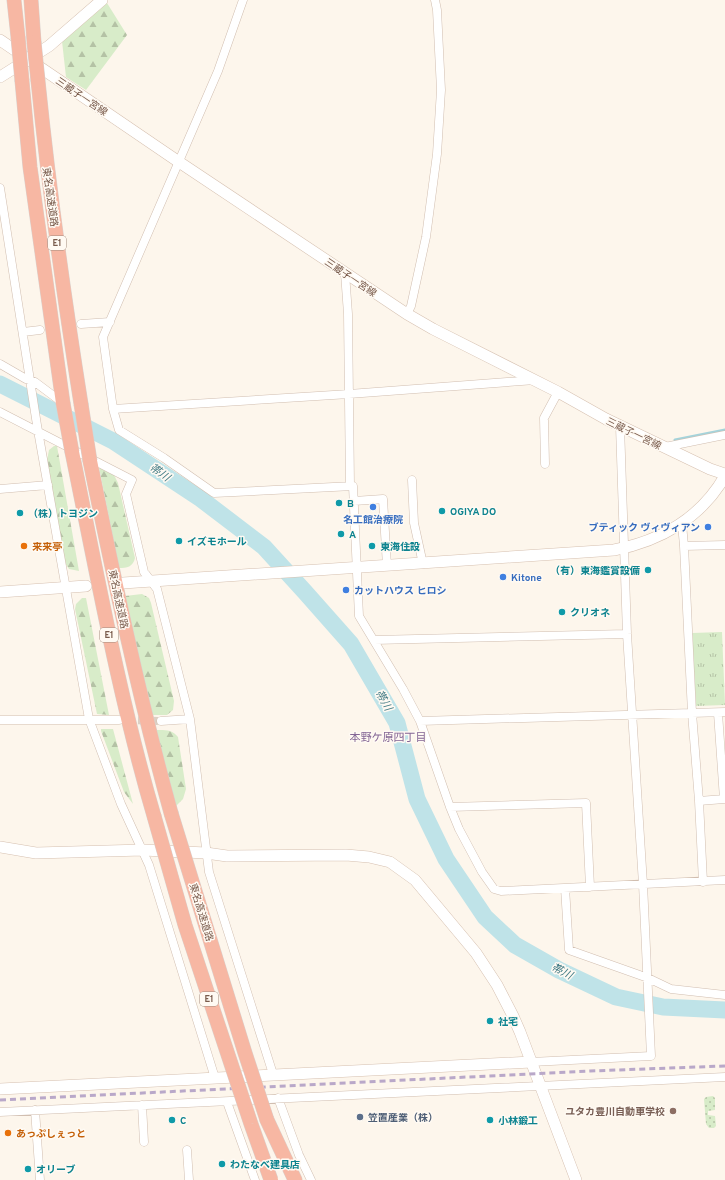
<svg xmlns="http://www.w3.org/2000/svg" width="725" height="1180" font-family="Overpass,'Noto Sans JP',sans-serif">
	<defs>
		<pattern id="grass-dots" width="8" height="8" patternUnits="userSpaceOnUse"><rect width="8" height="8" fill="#d8ecc9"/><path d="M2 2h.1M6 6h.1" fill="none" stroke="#b4c2a5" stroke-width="1.8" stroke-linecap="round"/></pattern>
		<pattern id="forest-firs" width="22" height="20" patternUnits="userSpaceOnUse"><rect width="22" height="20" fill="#d8ecc9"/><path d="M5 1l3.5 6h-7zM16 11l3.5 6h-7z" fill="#b4c2a5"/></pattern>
		<pattern id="park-tufts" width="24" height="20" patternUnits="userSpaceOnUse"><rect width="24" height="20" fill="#d8ecc9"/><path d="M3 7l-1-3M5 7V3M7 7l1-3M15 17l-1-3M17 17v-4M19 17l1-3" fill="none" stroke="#b4c2a5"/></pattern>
	</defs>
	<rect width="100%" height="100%" fill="#fdf6ec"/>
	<path fill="url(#grass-dots)" d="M713 1096 715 1098V1110L708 1111V1115L715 1116 716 1126 714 1128H709L706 1124 704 1099 706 1097Z"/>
	<path fill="url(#forest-firs)" d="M107 3 127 35 86 90 66 77 62 41Z
		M54 446H57L79 571 69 569 65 563 47 460 49 450Z
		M99 467 114 475 118 483 135 558C133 567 127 568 119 568Z
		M142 594 149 598 151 603 174 701 173 710 167 715H151L125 596Z
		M82 598H86L109 715 97 714 75 609 76 604Z
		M101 729H113L133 804 124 792 101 731Z
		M155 730C164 730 172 729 178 737L186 789 183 799 175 807Z"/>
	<path fill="url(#park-tufts)" d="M722 632 725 705 696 706 692 633Z"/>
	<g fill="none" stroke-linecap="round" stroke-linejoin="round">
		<path stroke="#a5d3da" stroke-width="3" d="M675 440 725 430"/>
		<path stroke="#bfe3e8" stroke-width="17" d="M0 384 113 441 154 468 201 499 264 547 305 592 351 644 397 723 417 799 446 859 485 917 515 945 559 970 616 997 663 1007 725 1010"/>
		<path stroke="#dcd0c4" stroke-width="8" stroke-dasharray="8 4" stroke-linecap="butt" d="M126 720 161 721"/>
		<g stroke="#d1beb0" stroke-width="9">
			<path id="street" d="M243 0 218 71 103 337 113 409 349 394 535 380
				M0 188 37 425 89 719 121 804 149 865 215 1078
				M345 273 348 314 350 486
				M407 314 411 306 426 237 437 154 441 90 437 10 435 0
				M81 324 110 322
				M23 332 40 330
				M0 364 26 379 35 382 63 403
				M113 409 119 430 164 458 214 493 353 486 359 616 403 689 420 721 450 807 459 829 482 872 494 889 501 891 725 880
				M0 412 132 480 126 494 144 572 157 589 190 719 209 872 273 1074
				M665 447 725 435
				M545 464 544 418 558 392
				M412 480 414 523 423 564
				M0 489 48 485
				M354 501 383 499 387 566
				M682 524 684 546 692 713 699 801 703 882
				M684 546 725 545
				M374 640 627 634
				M0 720H119
				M161 721 190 719
				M420 721 725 712
				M699 801 724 799 718 713
				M450 807 586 803 590 887
				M565 888 569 950 648 978 671 989 725 995
				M531 1062 651 1056 643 884 627 634 620 426
				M278 1098 299 1155 311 1180
				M227 1102 255 1180
				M142 1105 144 1142
				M35 1110 40 1180
				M0 1112 725 1077
				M187 1150 189 1180"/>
		</g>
		<g stroke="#d6c0b0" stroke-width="12">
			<path id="secondary" d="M0 40 179 162 407 314 433 329 558 392 606 419 710 469 725 474
				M0 77 49 46 102 0
				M123 583 614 550C660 541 701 518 725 476
				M0 592 86 586
				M0 847 36 853 143 850 206 853 227 856 346 855 369 857 390 862 415 880 476 953 497 985 513 1016 520 1032 576 1180
				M0 1089 531 1062"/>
		</g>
		<g stroke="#dad1cd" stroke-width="15">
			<path id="highway" d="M14 0 18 37
				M31 0 34 42
				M22 81 30 167 63 403
				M38 81C49 190 64 297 81 404
				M72 452C97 574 119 697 154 816
				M90 461C114 579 139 697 171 813
				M267 1120 295 1180"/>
		</g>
		<use href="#street" stroke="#fff" stroke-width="8"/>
		<use href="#secondary" stroke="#fff" stroke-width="11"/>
		<use href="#highway" stroke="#f7b7a3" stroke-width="14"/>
		<path stroke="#b9a8c9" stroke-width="3" stroke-dasharray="6 4" stroke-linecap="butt" d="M0 1100 590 1071 725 1066"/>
		<g stroke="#dad1cd" stroke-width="15" stroke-linecap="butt">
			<path id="highway-bridge" d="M18 37 22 81
				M34 42 38 81
				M63 403 72 452
				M81 404 90 461
				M171 813 245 1053 267 1120
				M154 816 185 925 251 1124 271 1180"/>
		</g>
		<use href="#highway-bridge" stroke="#f7b7a3" stroke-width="14"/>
	</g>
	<g fill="#0f9aa8" stroke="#fffaf3" stroke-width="1.5">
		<circle cx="339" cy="503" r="4"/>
		<circle cx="442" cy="511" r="4"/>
		<circle cx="20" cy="513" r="4"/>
		<circle cx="341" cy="534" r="4"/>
		<circle cx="179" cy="541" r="4"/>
		<circle cx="372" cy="546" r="4"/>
		<circle cx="648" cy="570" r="4"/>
		<circle cx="562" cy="612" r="4"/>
		<circle cx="490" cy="1021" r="4"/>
		<circle cx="172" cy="1120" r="4"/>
		<circle cx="490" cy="1120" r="4"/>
		<circle cx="222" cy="1164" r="4"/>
		<circle cx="28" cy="1169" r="4"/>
	</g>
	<g fill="#3f7fe0" stroke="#fffaf3" stroke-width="1.5">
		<circle cx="373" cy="507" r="4"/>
		<circle cx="708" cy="527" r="4"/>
		<circle cx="503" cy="577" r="4"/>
		<circle cx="346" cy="590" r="4"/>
	</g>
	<g fill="#e8710a" stroke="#fffaf3" stroke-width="1.5">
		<circle cx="24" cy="546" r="4"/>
		<circle cx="8" cy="1133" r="4"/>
	</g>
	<circle fill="#8d6e63" stroke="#fffaf3" stroke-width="1.5" cx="673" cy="1111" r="4"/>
	<circle fill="#5c6f8a" stroke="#fffaf3" stroke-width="1.5" cx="360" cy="1117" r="4"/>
	<g text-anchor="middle" stroke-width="3" stroke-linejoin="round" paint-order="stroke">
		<g fill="#fffaf3" stroke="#a28b7f" stroke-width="1">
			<rect x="48" y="236" width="18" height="14" rx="3"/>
			<rect x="100" y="628" width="18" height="14" rx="3"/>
			<rect x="200" y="992" width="18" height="14" rx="3"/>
		</g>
		<g font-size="9" font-weight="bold" fill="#7a5c4d">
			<text x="57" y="246">E1</text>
			<text x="109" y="638">E1</text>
			<text x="209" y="1002">E1</text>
		</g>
		<g font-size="10" fill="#7a5c4d" stroke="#fffaf3">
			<text transform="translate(82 96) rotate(34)" y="4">三蔵子一宮線</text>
			<text transform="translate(51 197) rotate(82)" y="4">東名高速道路</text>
			<text transform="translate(351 277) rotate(34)" y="4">三蔵子一宮線</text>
			<text transform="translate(634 433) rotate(26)" y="4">三蔵子一宮線</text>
			<text transform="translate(119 599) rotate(78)" y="4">東名高速道路</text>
			<text transform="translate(202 912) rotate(73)" y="4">東名高速道路</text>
		</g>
		<g font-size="10" font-weight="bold" fill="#0d838f" stroke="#fffaf3" text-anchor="start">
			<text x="347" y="507">B</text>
			<text x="450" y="515">OGIYA DO</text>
			<text x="28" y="517">（株）トヨジン</text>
			<text x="349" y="538">A</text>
			<text x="187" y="545">イズモホール</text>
			<text x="380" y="550">東海住設</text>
			<text x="640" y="574" text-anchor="end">（有）東海鑑賞設備</text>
			<text x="570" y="616">クリオネ</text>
			<text x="498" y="1025">社宅</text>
			<text x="180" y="1124">C</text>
			<text x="498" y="1124">小林鍛工</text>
			<text x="230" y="1168">わたなべ建具店</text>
			<text x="36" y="1173">オリーブ</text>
		</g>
		<g font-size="10" font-weight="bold" fill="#366cbe" stroke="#fffaf3" text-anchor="start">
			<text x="373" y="523" text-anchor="middle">名工館治療院</text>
			<text x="700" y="531" text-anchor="end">ブティック ヴィヴィアン</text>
			<text x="511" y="581">Kitone</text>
			<text x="354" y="594">カットハウス ヒロシ</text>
		</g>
		<g font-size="10" font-weight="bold" fill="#c56008" stroke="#fffaf3" text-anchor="start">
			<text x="32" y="550">来来亭</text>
			<text x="16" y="1137">あっぷしぇっと</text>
		</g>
		<g font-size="10" font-weight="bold" fill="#785e54" stroke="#fffaf3" text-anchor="end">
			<text x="665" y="1115">ユタカ豊川自動車学校</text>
		</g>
		<g font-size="10" font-weight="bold" fill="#4e5e75" stroke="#fffaf3" text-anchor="start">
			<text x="368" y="1121">笠置産業（株）</text>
		</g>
		<g font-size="11" font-style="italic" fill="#437c86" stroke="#fffaf3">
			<text transform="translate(160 472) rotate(35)" y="4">帯川</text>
			<text transform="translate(384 700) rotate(60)" y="4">帯川</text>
			<text transform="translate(562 971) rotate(27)" y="4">帯川</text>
		</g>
		<g font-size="11" fill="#846695" stroke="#fffaf3">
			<text x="388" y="741">本野ケ原四丁目</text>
		</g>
	</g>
</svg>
